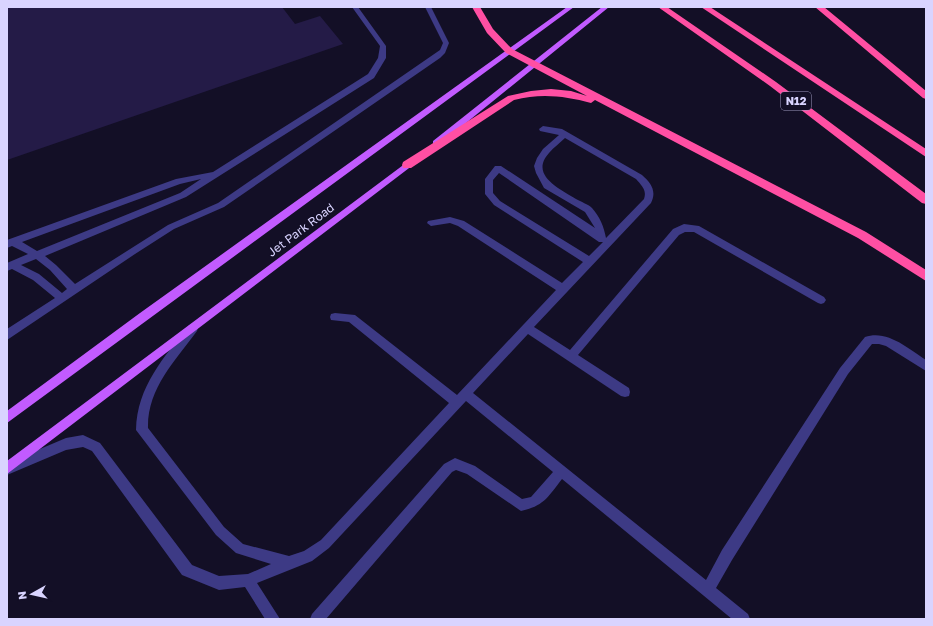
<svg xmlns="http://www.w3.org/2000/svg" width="933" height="626" font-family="'Golos Text',sans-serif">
	<rect width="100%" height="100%" fill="#130f26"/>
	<path fill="#241b47" d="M7 7H282L295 24 320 16 343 44 7 160Z"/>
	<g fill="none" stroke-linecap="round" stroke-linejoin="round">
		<path fill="#3d3a85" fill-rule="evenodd" d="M352 7H358L386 46V58L374 78 186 197 45 256 56 265 75 284 168 225 218 203 440 50 443 43 425 7H431L449 43 445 53 440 58 224 207 174 229 135 254 7 340V329L55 298 33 280 12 269 7 271V263L28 254 12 246 7 248V240L176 179 213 172 368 74 378 58 380 46ZM201 179 180 193 37 251 22 242 180 184ZM36 259 50 270 67 289 62 293 39 274 21 265Z
			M543 126 562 129 642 175C651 183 657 191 651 203L534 327 570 350 673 229 684 224 699 226 824 297 826 300 824 303 821 304 818 303 694 232H685L679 235 578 355 629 388 630 392 629 396 625 397 621 396 528 334 473 393 706 580 722 550 840 368 865 337C887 329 909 349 926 360V371L886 346 879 344H872L848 374 732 560 716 588 748 614 750 619H732L562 479C548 497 544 506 521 511L467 474 456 470 452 472 326 619H310L312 614 444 464 455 458 475 466 522 499 531 497 553 472 466 401 329 548 312 561 257 583 280 619H265L245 587 219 590 182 575 92 451 83 447 66 450 7 475V463L66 438 83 435 100 443 192 565 219 576 248 574 271 564 236 553 216 535 136 430C137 386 164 358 189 325L193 324 197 325 198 328 197 331C175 361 147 389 148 428L224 527 243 544 289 556 304 551 321 540 449 403 349 322 331 320 330 317 331 314 335 313 355 315 457 395 556 290 458 226 450 223 431 226 427 223 428 221 450 217 464 221 562 283 583 262 494 205 485 194V179L495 166H501L595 228 585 212 544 188 536 173 534 166 537 158 543 149 559 135 540 131 539 129ZM565 138 636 179C642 186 647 190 644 199L606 238C604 227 600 217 592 208 588 204 581 202 576 199 560 189 529 175 549 153 554 147 560 143 565 138ZM499 173 599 242H603L589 256 500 201 493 193V180Z"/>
		<path fill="#c25bff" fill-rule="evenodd" d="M567 7H574L7 423V411L140 313Z
			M602 7H609L439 145H433V141Z
			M414 157 417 158 418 160 417 162 7 474V461Z"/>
		<path fill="#ff4fa3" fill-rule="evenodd" d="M472 7H480L493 29 512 49 866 232 926 270V281L858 238 595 100 591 103C565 96 541 93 514 100L411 168H403L402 165 403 162 508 96 531 91 551 89 571 91 587 96 506 53 487 33Z
			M658 7H667L776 82 926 194V204L922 203 770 86Z
			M701 7H710L926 149V157Z
			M815 7H824L926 91V99L923 98Z"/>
	</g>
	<g text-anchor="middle" stroke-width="3" stroke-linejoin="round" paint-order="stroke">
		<rect fill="#130f26" stroke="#9e99be" stroke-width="1" x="781" y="92" width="30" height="18" rx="3"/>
		<g font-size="11" font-weight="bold" fill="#d9d4ff">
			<text x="796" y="105">N12</text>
		</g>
		<g font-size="12" fill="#d9d4ff" stroke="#130f26">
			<text transform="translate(301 230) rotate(-37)" y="4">Jet Park Road</text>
		</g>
	</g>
	<rect width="933" height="626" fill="none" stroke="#d9d4ff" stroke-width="16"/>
	<g transform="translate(32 594) rotate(262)" stroke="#130f26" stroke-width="3" paint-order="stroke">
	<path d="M0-3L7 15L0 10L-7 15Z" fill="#d9d4ff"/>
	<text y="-6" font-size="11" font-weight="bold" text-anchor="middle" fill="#d9d4ff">N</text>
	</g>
</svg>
